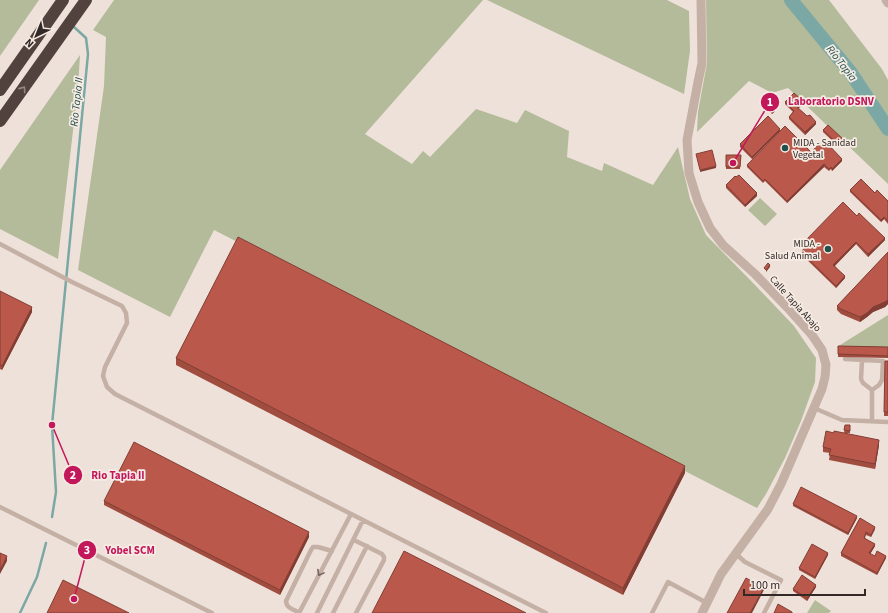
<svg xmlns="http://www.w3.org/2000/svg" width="888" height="613" font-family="'Source Sans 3',sans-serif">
	<rect width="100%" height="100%" fill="#eee1d9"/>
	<path fill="#b4bb9a" d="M0 0H39L0 56Z
		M114 0H483L365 134 412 164 423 151 430 157 476 109 517 123 525 110 569 131 567 157 602 171 604 163 653 185 678 147 690 199 706 235 757 287 794 326 816 358 815 382 801 421 785 458 766 494 757 508 214 230 170 317 78 270 104 86 106 37 93 30Z
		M487 0H667L689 11 690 51 684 94Z
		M706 0H829L882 69 888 80V184L788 88 772 93 749 81 697 132 698 112 707 63Z
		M80 55 78 88 58 259 0 229V170Z
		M760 198 777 214 765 226 748 210Z
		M888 315V348L837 347Z
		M815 600 831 611 829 613H807Z"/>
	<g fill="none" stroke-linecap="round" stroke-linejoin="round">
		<path stroke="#7ba8a5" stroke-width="2.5" d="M52 517 56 492 52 425 88 54 86 38 74 27
			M20 613 37 577 46 543"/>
		<path stroke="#7ba8a5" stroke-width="14" d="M791 0 851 73 888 129"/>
		<path stroke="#c5b0a6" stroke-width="4.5" d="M0 244 72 282 122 306 126 313 127 323 105 367 103 376 107 387 115 394 546 613
			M845 359 883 361 882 380 879 385 872 390
			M862 360 861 379 863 383 872 390
			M814 408 842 420 888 422
			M872 421V390
			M0 507 212 613
			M354 540 382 554 384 557V560L356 613
			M736 554 745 562 781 580 764 613
			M299 612C294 610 286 608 286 601L311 550 313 547H318L332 551
			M299 613 351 514
			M317 613 363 520
			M333 613 367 546
			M652 613 668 582 707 603"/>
		<path stroke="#c5b0a6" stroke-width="9" d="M701 0 702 63 698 82 687 140 689 173 698 202 710 228 723 245 755 274 787 307 812 335 822 350 826 365 825 377 822 389 781 484 768 509 721 574 702 613
			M886 0 888 3"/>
		<path stroke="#52423e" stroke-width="12" d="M0 90 63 0
			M0 121 86 0"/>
	</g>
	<path fill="#a04d40" d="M785 102 803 104 798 108 816 124 805 135 789 119V117L793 112 785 104Z
		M764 104 778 108 772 114 764 106Z
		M780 129 752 159 740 147V144Z
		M823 130 844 142 839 147 823 132Z
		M813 150 842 161 832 171 831 169 829 171 824 167 787 203 765 181 763 183 747 167V165L816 157 817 156 813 153Z
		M726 155H741L740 169H726Z
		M726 185 757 196 745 207 726 188Z
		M850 190 875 193 888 201V224L884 219 881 222 850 192Z
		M857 216 885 240 868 257 856 244 835 266 845 278 836 288 801 254V252L809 243 807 242V239Z
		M888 252V304L885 307 873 312 867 317 860 322 841 314 837 310V306Z
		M0 291 32 312 2 370 0 369Z
		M838 346 888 347V358L838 357Z
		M176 358 685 473 623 595 176 365Z
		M885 361H888V416H884Z
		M845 425H850V433H844Z
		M879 445 875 469 829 460 830 453 823 452V447Z
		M104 501 309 537 280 595 104 505Z
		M793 504 857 518 848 535 793 506Z
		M860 518 875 529 871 537 866 535 865 538 875 546 870 554 875 556 886 558 877 575 841 556V553Z
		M828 555 815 579 799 570V568Z
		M816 587 807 601 793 591V589Z"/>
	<path fill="#823e34" d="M803 101V104L797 110V107Z
		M778 106V108L772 114V112Z
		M816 122V124L805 135V132Z
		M780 129V131L752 159V157Z
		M844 140V142L839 147V145Z
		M842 159V161L832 171V169Z
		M824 164V167L787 203V201Z
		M716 166V168L700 172V170Z
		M757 193V196L745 207V205Z
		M884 217V219L881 222V220Z
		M885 238V240L868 257V254Z
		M856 242V244L833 267V265Z
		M770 265V267L766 272V270Z
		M845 276V278L836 288V286Z
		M888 300V304L885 307 873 312 867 317 860 322V317L873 307Z
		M32 307V312L2 370V366Z
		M879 440V445L875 469V464Z
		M685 466V473L623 595V588Z
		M857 516V518L848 535V533Z
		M875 527V529L871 537V535Z
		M309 532V537L280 595V590Z
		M875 544V546L869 556V553Z
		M828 553V555L815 579V577Z
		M7 556V561L0 574V570Z
		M886 556V558L877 575V573Z
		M816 585V587L807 601V598Z
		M764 588V590L752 613H750Z"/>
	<path fill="#ba594b" stroke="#823e34" d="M794 93 803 101 797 107 807 116 810 115 816 122 805 132 789 117 794 111 785 102Z
		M771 98 778 106 772 112 764 104Z
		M768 116 780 129 752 157 740 144Z
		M828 125 844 140 839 145 823 130Z
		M785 126 816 157 818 155 813 150 824 140 842 159 832 169 831 167 829 169 824 164 787 201 765 179 763 181 747 165Z
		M712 150 716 166 700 170 696 154Z
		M726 155H741L740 167H726Z
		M739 175 757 193 745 205 726 185 735 176 736 177Z
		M861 179 875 193 877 190 888 201V221L884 217 881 220 850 190Z
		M843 202 857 216 859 213 885 238 868 254 856 242 833 265 845 276 836 286 801 252 810 242 807 239Z
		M238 237 685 466 623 588 176 358Z
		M888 252V300L885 302 873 307 867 313 860 317 841 309 837 306Z
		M768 263 770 265 766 270 764 268Z
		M0 291 32 307 2 366 0 365Z
		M838 346 888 347V356L838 354Z
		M885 361H888V412H884Z
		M845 425H850V431L844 430Z
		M826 431 834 433V431L879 440 875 464 829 455 831 449 823 447Z
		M134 442 309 532 280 590 104 501Z
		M801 487 857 516 848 533 793 504Z
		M860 518 875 527 871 535 866 532 864 538 875 544 869 553 875 556 877 551 886 556 877 573 841 553Z
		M812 544 828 553 815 577 799 568Z
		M404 551 526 613H372Z
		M0 553 7 556 0 570Z
		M802 575 816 585 807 598 793 589Z
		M746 578 764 588 750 613H727Z
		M63 580 129 613H47Z
		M778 604 792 612V613H774Z"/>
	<defs><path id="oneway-chevron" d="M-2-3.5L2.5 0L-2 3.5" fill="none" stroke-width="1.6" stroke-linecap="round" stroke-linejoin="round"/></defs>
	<use stroke="#948680" href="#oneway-chevron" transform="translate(23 89) rotate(-55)"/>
	<use stroke="#746560" href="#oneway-chevron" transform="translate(320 573) rotate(118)"/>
	<g fill="#204f4c" stroke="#f6ece4" stroke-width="1.5">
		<circle cx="785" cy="148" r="4"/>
		<circle cx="828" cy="249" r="4"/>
	</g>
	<g text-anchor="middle" stroke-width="3.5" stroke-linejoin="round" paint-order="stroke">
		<g font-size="10" fill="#322826" stroke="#f6ece4" text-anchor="start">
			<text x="793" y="146">MIDA - Sanidad<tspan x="793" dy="12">Vegetal</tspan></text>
			<text x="820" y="247" text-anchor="end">MIDA -<tspan x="820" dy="12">Salud Animal</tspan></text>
		</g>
		<g font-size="10" fill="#322826" stroke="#f6ece4">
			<text transform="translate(796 303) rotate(48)" y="4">Calle Tapia Abajo</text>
		</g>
		<g font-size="11" font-style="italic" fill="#204f4c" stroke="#f6ece4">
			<text transform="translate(842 63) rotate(52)" y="4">Río Tapia</text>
			<text transform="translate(76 102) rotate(-84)" y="4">Rio Tapia II</text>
		</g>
	</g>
	<path fill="none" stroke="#c2185b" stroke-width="1.5" d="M733 163L770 102M52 425L73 475M74 599L87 550"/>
	<g fill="#c2185b" stroke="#f6ece4" stroke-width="1.5">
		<circle cx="733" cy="163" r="4"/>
		<circle cx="52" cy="425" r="4"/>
		<circle cx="74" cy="599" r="4"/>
		<circle cx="770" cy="102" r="10"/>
		<circle cx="73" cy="475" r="10"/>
		<circle cx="87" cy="550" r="10"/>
	</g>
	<g font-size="12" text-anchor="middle" font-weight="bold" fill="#fff">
		<text x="770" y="106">1</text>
		<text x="73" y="479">2</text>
		<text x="87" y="554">3</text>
	</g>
	<g font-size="11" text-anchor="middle" font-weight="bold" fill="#c2185b" stroke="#f6ece4" stroke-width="3.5" stroke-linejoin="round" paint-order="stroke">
		<text x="831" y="105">Laboratorio DSNV</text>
		<text x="118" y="479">Rio Tapia II</text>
		<text x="130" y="554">Yobel SCM</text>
	</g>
	<g transform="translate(36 36) rotate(223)" stroke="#f6ece4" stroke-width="3" paint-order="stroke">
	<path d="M0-3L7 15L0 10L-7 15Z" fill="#322826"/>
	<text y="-6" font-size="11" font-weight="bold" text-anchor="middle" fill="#322826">N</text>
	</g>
	<path d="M744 589v6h121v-6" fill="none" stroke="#322826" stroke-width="2"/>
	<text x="750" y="589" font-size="12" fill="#322826" stroke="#f6ece4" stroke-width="3" paint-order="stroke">100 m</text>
</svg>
